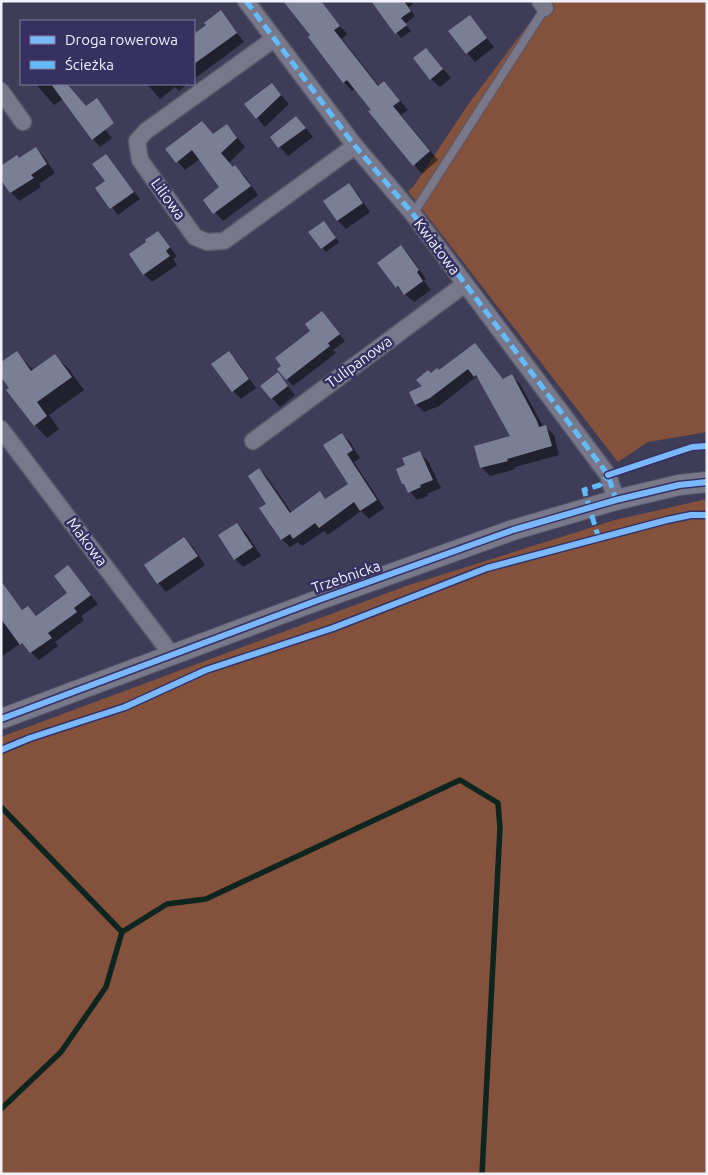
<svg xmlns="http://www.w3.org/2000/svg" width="708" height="1175" viewBox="0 0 708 1175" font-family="Ubuntu,sans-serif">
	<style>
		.forest { fill: #84523c }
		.shadow { fill: #0007 }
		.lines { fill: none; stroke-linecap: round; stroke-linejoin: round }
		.stream { stroke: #0e241e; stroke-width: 5.5 }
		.building { fill: #7b7f95 }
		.service-casing { stroke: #585769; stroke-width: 10 }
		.minor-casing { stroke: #585769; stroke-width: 19 }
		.tertiary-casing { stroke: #585769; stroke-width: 22 }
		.service { stroke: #79788b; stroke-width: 8 }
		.minor { stroke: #79788b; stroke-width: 16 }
		.tertiary { stroke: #79788b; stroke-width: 20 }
		.quiet { stroke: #63bbfa; stroke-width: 5; stroke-dasharray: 10 5; stroke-linecap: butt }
		.cycleway-casing { stroke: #363160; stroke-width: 9 }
		.cycleway { stroke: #7ab7fb; stroke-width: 6 }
		.labels { text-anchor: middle; stroke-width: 5; stroke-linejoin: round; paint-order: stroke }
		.street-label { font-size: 15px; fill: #f2f2fe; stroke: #363160 }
	</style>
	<rect width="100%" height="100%" fill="#3e3c56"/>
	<path class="forest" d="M546,1H707V432L648,442L618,462L408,191L413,187L470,102Z
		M707,499V1174H1V737L406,586L615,520Z"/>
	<path class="shadow" d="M373,1H412L413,4L409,7L415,16L405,24L411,31L401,38Z
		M324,7L347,34L342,39L379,86L384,82L408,110L401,115L438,160L422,174L370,111L372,110L356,88L352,91L344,82L309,37Z
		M220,12L244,42L194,79V48L203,41L207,25Z
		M469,17L494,47L475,62L467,53Z
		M426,50L451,78L440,87L431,79Z
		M36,84H66L112,138L100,147L93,139L63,99L54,105Z
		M147,84H187L179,91L175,87L160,99Z
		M272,85L289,104L265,127L246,105Z
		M296,117L313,137L288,156L271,137Z
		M227,125L245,147L229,163L244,175L258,195L223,221L204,200L221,187L200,159L185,170L167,149L214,135Z
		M36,149L44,157L55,173L39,184L41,187L19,201L11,192L1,178L20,160Z
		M106,156L140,199L118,215L97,188L106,181Z
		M348,184L357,193L370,212L346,229L338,221L324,201Z
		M327,227L339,242L326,252L310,232Z
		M158,233L177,256L173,259L177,265L152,282L144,274Z
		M401,247L409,255L426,279L424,281L431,290L414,302L397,287Z
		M322,313L345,341L333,350L336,353L293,386L279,369L312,331Z
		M475,344L504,380L511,376L520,384L544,428L546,427L554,435L559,455L515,467V469L490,476L482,468L475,447L512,437L482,383L476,377L439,406L424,412L416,404L431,374L439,372Z
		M16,352L34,371L55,356L68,368L84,390L49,415L59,429L47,438L35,425L11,388Z
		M229,353L237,361L256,388L241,399L233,391Z
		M278,374L295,395L280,407L272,398Z
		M342,434L350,442L360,458L354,462L384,508L369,519L361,511L328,535L324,531L302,546L298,542L290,547L282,539L261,509L267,504L259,469L267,477L292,513L319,493L326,499L350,484Z
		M420,453L428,461L441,488L427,494L428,496L417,500L403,483L407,466Z
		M237,524L246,533L261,556L243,567L235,559Z
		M184,538L193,547L205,565L166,592L158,583Z
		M68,567L98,604L81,616L84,620L55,642L58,646L39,660L21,643L1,657V592L5,589L23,611L28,607L37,617L68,593Z"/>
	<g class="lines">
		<path class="stream" d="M1,807L122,932
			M1,1109L61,1052L106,987L122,932L167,904L206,899L460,780L498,803L500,828L482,1174"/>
	</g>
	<path class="building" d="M283,1H321L340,26L334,30L378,86L384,81L400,101L393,106L430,151L413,166L368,111L371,110L347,80L343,83L308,37L310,35Z
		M371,1H404L411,11L401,18L407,25L395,34Z
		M221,10L237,33L194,64V34L206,25L204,23Z
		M470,15L487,38L466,54L448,31Z
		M426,48L443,69L430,80L413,58Z
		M272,83L281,95L256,119L244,104Z
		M51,84H67L86,106L97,98L114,123L92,140Z
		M296,116L306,128L278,148L270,137Z
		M202,121L213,134L227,124L237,138L221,153L233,167L235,165L251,186L213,214L203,200L219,187L192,150L176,163L165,149Z
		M36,147L47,164L31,175L34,178L10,193L1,180V166L17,155L19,158Z
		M106,154L134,192L110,209L95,188L105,181L92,164Z
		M349,183L363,203L337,221L323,201Z
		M324,221L336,238L321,249L308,232Z
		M158,231L170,247L166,251L170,256L143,275L129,254L146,242L145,240Z
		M401,245L419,270L417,272L423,281L404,295L398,286L396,288L377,263Z
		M322,311L340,334L328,343L330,346L286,380L277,369L281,366L275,358L310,331L305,324Z
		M475,343L503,379L512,374L537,421L539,427L546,425L552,446L507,459L508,461L480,468L474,446L510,436L476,375L474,377L468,369L430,398L415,405L409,392L422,386L416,380L428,370L431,373L437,368L439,370Z
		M17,351L31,371L55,354L72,377L37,402L47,416L34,426L6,390L9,388L1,377V362Z
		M229,351L249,379L232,392L211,364Z
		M278,372L288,386L271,399L260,386Z
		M342,433L353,450L347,454L377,500L360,511L354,502L319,528L315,523L293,539L290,534L281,540L259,508L266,504L248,476L259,468L290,513L320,491L325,499L348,484L323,445Z
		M420,451L433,480L420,485L421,487L408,493L404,484H402L396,469L405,465L402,458Z
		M237,523L253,547L234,560L218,535Z
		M184,537L198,556L157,584L144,565Z
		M68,565L91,595L74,608L77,612L48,633L52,638L30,653L22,643L20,645L1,619V581L22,610L28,606L36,616L67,593L54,576Z"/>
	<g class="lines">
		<defs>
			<path id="service" d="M413,214L545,8"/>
			<path id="minor" d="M246,1L355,146L413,214L608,475L616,500
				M540,1L545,8
				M274,39L146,131L137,141L140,160L195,237L207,242L224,241L355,146
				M1,91L23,122
				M1,429L172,655
				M253,441L465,284"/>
			<path id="tertiary" d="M1,719L313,602L513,530L616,500L679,485L707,482"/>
		</defs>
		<use href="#service" class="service-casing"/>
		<use href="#minor" class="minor-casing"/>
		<use href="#tertiary" class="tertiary-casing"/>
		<use href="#service" class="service"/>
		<use href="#minor" class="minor"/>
		<use href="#tertiary" class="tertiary"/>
		<path class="quiet" d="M246,1L355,146L413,214L608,475L616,500
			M599,539L584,490L600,485L608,475"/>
		<defs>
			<path id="cycleway" d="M608,475L692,447L707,446
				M1,719L313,602L513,530L616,500L679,485L707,482
				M1,750L30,738L125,707L206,670L333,628L487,568L667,520L691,515H707"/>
		</defs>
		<use href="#cycleway" class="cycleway-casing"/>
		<use href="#cycleway" class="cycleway"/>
	</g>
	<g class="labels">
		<g class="street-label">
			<text transform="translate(168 199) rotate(54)" y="5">Liliowa</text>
			<text transform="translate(437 247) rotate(53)" y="5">Kwiatowa</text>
			<text transform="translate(359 362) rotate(-36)" y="5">Tulipanowa</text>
			<text transform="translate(87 542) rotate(53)" y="5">Makowa</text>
			<text transform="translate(346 577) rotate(-19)" y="5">Trzebnicka</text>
		</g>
	</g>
	<rect width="708" height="1175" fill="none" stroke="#f2f2fe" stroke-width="5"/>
	<rect x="20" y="20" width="175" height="65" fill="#363160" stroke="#817e9f"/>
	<rect x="30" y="36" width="25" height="8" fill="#7ab7fb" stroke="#817e9f"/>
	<text x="65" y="45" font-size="15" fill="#f2f2fe">Droga rowerowa</text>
	<rect x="30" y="61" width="25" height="8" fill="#63bbfa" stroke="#817e9f"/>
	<text x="65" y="70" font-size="15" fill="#f2f2fe">Ścieżka</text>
</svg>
